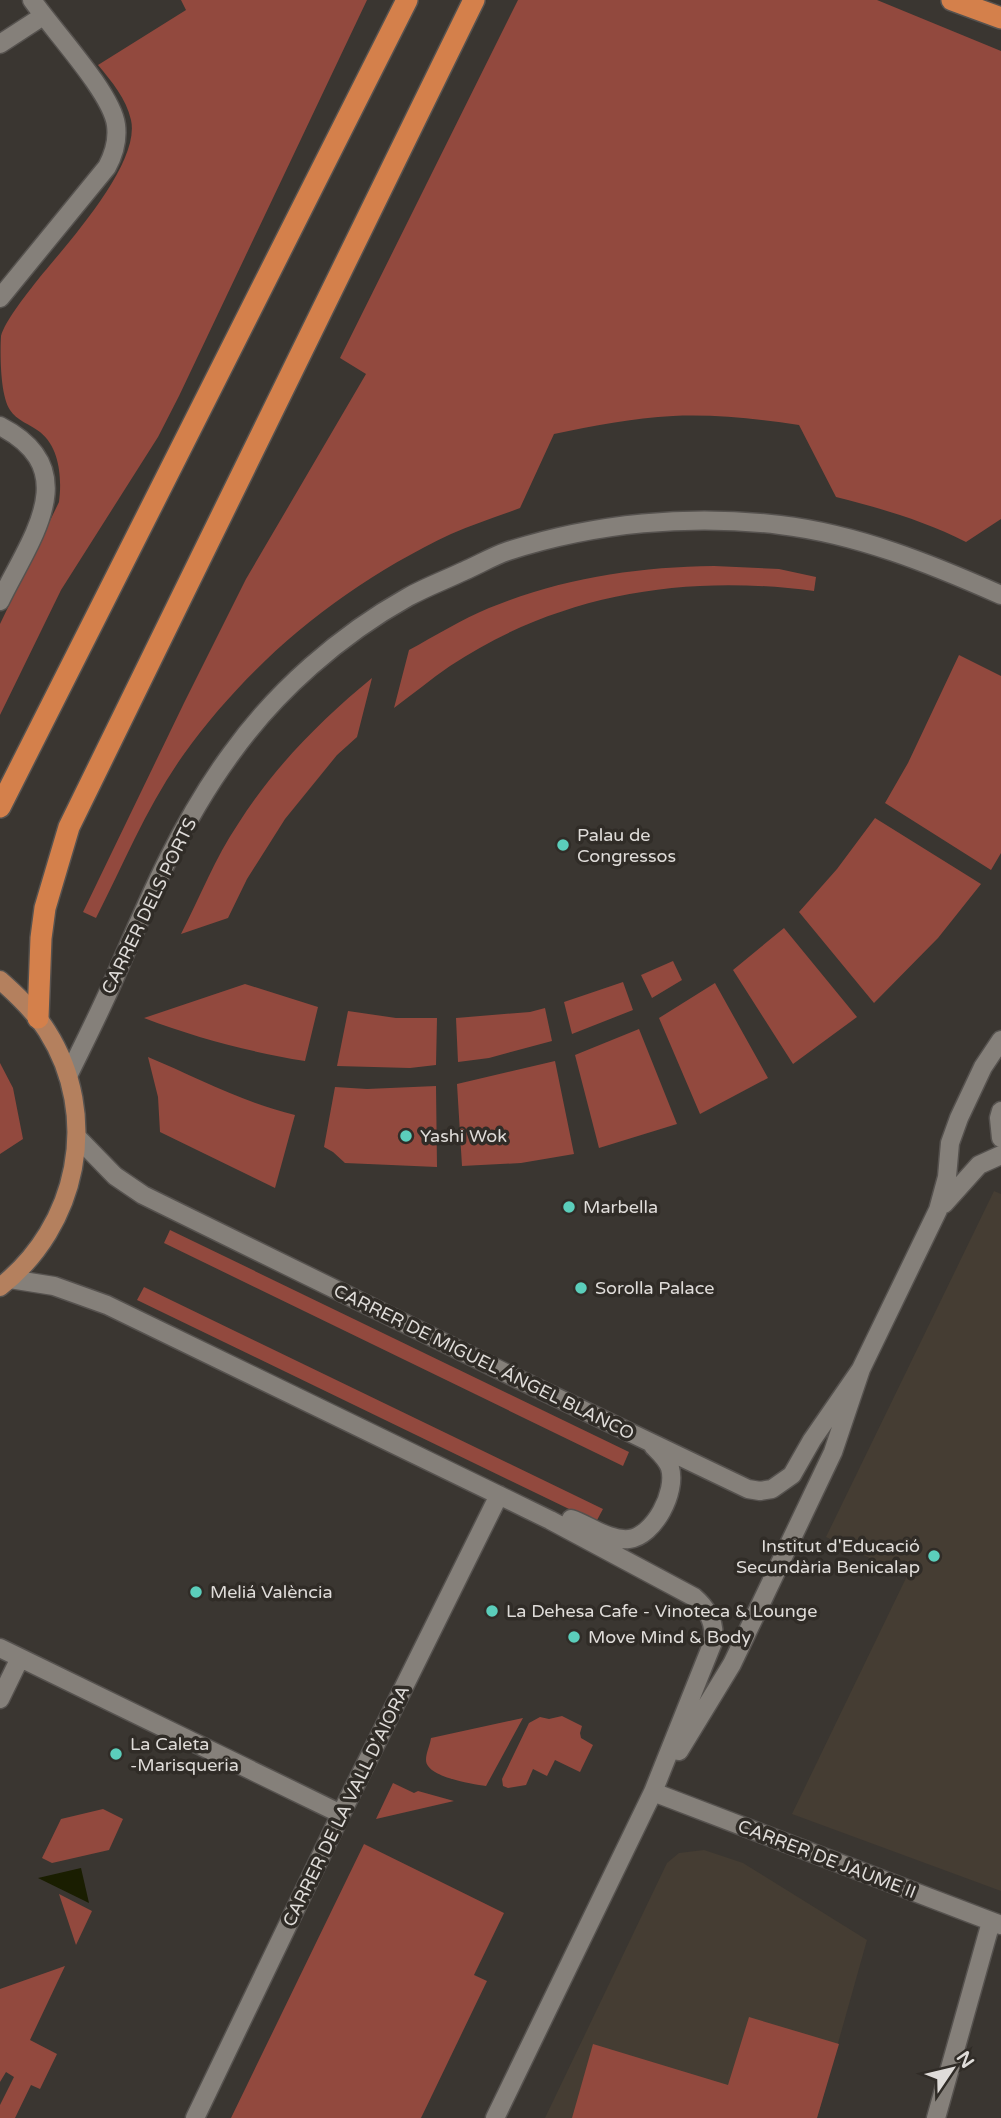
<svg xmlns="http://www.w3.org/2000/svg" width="1001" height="2118" viewBox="0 0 1001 2118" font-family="'Varela Round',sans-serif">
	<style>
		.built { fill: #453d33 }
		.green { fill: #92493e }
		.water { fill: #1a1e01 }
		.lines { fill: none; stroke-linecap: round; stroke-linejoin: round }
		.minor-casing { stroke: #56524f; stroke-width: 21 }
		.major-casing { stroke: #56524f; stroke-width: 21 }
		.highway-casing { stroke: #56524f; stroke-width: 24 }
		.minor { stroke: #85807a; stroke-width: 18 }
		.major { stroke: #b4805e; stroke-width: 18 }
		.highway { stroke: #d4804b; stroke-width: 21 }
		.poi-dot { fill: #5bcebb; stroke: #302c27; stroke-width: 2.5 }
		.labels { text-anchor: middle; stroke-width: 7; stroke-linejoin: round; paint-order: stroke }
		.poi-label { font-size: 18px; fill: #dfdcd9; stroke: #302c27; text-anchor: start }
		.street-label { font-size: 18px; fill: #dfdcd9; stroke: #302c27 }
	</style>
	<rect width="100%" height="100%" fill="#3a3631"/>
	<path class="built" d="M994,1191L1001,1194V1891L792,1814L907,1576L826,1537Z
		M704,1850L743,1863L867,1940L817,2118H545L667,1863L679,1853Z"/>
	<path class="green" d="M181,0H367L179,396L158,437L61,590L0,715V624L59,502C62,479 60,448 40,432C31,425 16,420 10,410C0,395 0,353 1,336C5,321 26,295 36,282C63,248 141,165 131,120C126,98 112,82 98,65L186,10Z
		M518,0H877L1001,51V519L966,542C925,521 880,508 836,497L799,425C757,419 715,414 673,416C633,418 593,426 554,434L520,508C497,517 473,524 451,534C345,584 252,659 184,754C148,804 124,863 96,918L83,912L184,703L246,579L366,374L340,358Z
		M714,566L779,569L816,577L814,591C686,574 560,593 450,666C431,679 413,694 394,708L409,650C435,636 462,619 489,608C562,578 637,567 714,566Z
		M959,655L1001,676V853L991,870L885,803L908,763Z
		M372,678L357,737L337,755L285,819L247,879L228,918L181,934C200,897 215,858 238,824C274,767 321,720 372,678Z
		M875,818L981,884L938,938L874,1003L799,912L837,869Z
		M784,928L857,1017L793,1064L733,970Z
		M673,961L682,980L652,998L641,975Z
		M623,982L633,1010L572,1034L564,1002Z
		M715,983L768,1078L700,1114L659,1018Z
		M245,984L318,1007L305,1061C249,1052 197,1038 144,1018Z
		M545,1008L552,1041L489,1058L458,1062L456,1018L530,1012Z
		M348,1011L396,1018H437L436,1065L410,1068L337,1066Z
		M639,1029L677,1124L599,1148L575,1055Z
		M148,1057C196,1077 244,1103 295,1115L275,1188L160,1132L158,1097Z
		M555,1061L574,1154L521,1163L462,1166L457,1084Z
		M0,1063L13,1088L23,1139L0,1154Z
		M436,1086L437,1167L345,1163L333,1152L324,1147L335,1087L367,1089Z
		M170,1230L629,1452L623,1466L164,1243Z
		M144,1287L603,1509L596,1522L137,1300Z
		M562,1716L582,1726L580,1733L581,1738L593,1745L580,1772L555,1760L547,1776L533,1769L526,1785L508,1788L503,1786L502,1779L529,1723L540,1717L549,1719Z
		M523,1718L486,1786C472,1784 426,1777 426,1760C426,1753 430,1745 431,1738Z
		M393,1783L414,1793L418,1791L454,1801L376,1819Z
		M103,1809L123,1819L109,1850L52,1863L42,1858L61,1819Z
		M364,1844L504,1913L474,1975L487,1981L421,2118H231Z
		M59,1894L92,1911L76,1945Z
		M65,1966L30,2040L57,2054L40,2089L31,2085L15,2118H0V2105L14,2077L6,2072L0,2082V1989Z
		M749,2017L839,2044L817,2118H572L593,2044L728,2085Z"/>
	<path class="water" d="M81,1868L89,1903L38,1878Z"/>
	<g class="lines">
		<defs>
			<path id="minor" d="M0,44L43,16
				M0,298L107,167C114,154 118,140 116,125C112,93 52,29 32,0
				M0,426C86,470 30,539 0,601
				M68,1076C84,1043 101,1010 115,977C148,900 181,822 231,754C276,691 340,635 408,597C426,587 445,580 464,571C478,565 493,556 508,551C595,523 690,514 780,525C857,534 931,564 1001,595
				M1001,1111L999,1118L1001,1138
				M77,1137L115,1176L143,1195L518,1379L748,1489L760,1491L772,1489L792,1475L812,1440L861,1369
				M944,1204L979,1165L1001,1155
				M10,1279L54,1286L107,1305L550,1520L694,1597C708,1609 716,1623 713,1642L653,1792L495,2118
				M571,1519C589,1525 609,1541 629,1539C654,1536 677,1492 670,1468C667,1459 660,1453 653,1446
				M0,1648L341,1814
				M0,1699L20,1658
				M679,1751L732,1664L833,1452L861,1369L938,1210L947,1177L950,1143L959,1118L983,1067L1001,1040
				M653,1792L1001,1925
				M195,2118L341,1814L499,1495
				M936,2118L991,1922"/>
			<path id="major" d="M0,980C17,995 35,1012 47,1031C101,1116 78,1226 0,1287"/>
			<path id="highway" d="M952,0L1001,18
				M0,807L407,0
				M38,1018L41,938L45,908L69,827L474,0"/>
		</defs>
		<use href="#minor" class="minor-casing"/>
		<use href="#major" class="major-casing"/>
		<use href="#highway" class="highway-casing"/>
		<use href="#minor" class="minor"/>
		<use href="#major" class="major"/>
		<use href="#highway" class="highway"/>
	</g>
	<g class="poi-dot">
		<circle cx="563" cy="845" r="7"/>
		<circle cx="406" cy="1136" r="7"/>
		<circle cx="569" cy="1207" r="7"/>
		<circle cx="581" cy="1288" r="7"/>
		<circle cx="934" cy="1556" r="7"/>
		<circle cx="196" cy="1592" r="7"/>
		<circle cx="492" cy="1611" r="7"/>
		<circle cx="574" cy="1637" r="7"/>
		<circle cx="116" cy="1754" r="7"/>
	</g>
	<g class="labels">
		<g class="poi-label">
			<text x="577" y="841">Palau de<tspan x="577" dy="21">Congressos</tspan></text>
			<text x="420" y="1142">Yashi Wok</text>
			<text x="583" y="1213">Marbella</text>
			<text x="595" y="1294">Sorolla Palace</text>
			<text x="920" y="1552" text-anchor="end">Institut d'Educació<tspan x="920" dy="21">Secundària Benicalap</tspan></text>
			<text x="210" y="1598">Meliá València</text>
			<text x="506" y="1617">La Dehesa Cafe - Vinoteca &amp; Lounge</text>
			<text x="588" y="1643">Move Mind &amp; Body</text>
			<text x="130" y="1750">La Caleta<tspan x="130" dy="21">-Marisqueria</tspan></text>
		</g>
		<g class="street-label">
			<text transform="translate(149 906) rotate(-64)" y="6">CARRER DELS PORTS</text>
			<text transform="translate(484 1362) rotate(26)" y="6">CARRER DE MIGUEL ÁNGEL BLANCO</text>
			<text transform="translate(346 1806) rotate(-64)" y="6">CARRER DE LA VALL D'AIORA</text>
			<text transform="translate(827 1859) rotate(21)" y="6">CARRER DE JAUME II</text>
		</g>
	</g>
	<g transform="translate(952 2069) rotate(55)" stroke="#302c27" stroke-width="5" paint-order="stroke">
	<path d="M0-5L12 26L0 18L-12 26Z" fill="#dfdcd9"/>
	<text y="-10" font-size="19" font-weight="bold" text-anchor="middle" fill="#dfdcd9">N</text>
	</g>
</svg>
